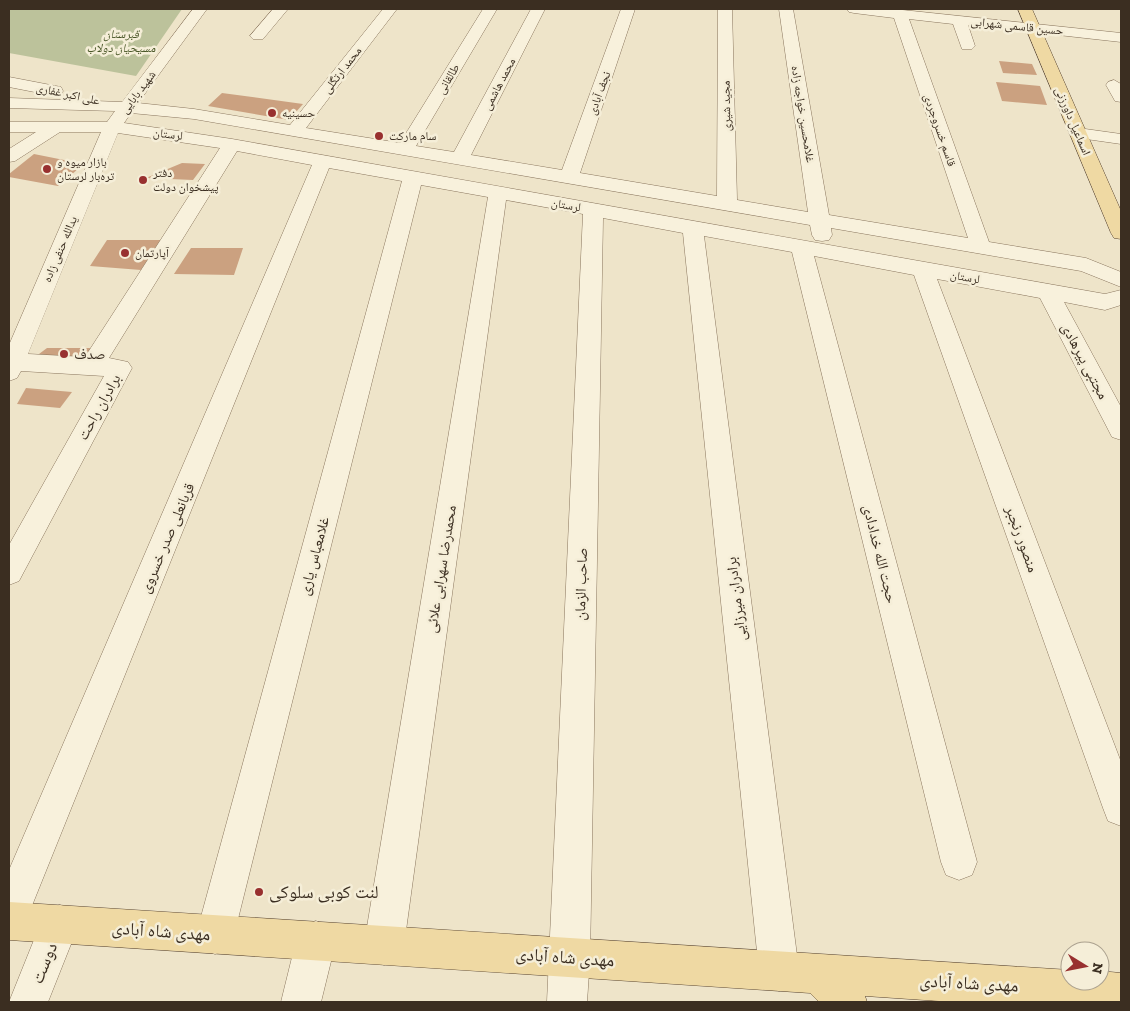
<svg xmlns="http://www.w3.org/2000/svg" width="1130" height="1011" viewBox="0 0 1130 1011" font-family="'Zilla Slab','Noto Naskh Arabic',serif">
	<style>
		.cemetery { fill: #bcc29b }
		.building { fill: #cba180 }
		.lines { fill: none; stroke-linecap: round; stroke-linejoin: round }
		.minor-casing { stroke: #8a765e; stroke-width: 1 }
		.major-casing { stroke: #584431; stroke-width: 1 }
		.minor { fill: #f8f1dc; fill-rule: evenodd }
		.major { fill: #efd9a3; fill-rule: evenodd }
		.poi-dot { fill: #98302f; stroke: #f5eed8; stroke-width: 2 }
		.labels { text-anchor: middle; stroke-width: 5; stroke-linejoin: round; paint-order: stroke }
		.far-street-label { font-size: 12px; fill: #3b2e21; stroke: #f5eed8 }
		.far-park-label { font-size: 12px; font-style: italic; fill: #4a5728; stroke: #f5eed8 }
		.far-poi-label { font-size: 12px; fill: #3b2e21; stroke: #f5eed8; text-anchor: start }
		.poi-label { font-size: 15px; fill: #3b2e21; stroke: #f5eed8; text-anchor: start }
		.street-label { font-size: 15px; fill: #3b2e21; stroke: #f5eed8 }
		.near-poi-label { font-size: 18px; fill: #3b2e21; stroke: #f5eed8; text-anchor: start }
		.near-street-label { font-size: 18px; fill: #3b2e21; stroke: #f5eed8 }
	</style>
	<rect width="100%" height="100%" fill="#eee4c9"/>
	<path class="cemetery" d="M9,9H182L136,76L9,53Z"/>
	<path class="building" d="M999,61L1032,64L1037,75L1003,73Z
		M996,82L1040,86L1047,105L1002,101Z
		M222,93L303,104L289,120L208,106Z
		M34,154L84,164L58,186L9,177V174Z
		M182,163L205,164L193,180L146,178Z
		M107,240H161L141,270L90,266Z
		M191,248H243L234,275L174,274Z
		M47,348H93L86,360H31Z
		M26,388L72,392L60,408L17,404Z"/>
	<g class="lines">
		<defs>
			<path id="minor" d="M193,9H207L138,103L194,109L290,125L383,9H397L306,128L400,143L483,9H497L416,146L454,152L531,9H545L471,155L562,170L621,9H635L580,173L717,196L718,9H732L737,200L808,212L779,9H793L829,215L968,238L894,18L854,13L849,12L847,9H893L1121,33V42L968,25L975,46L972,49H962L953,24L909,19L989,242L1086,258L1121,272V287L1081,271L831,228L832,235L829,240L822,241L815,240L812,235L810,225L194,119L131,113L124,123L232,139L1105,294L1121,290V305L1105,310L1064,302L1121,407V440L1112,437L1040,298L937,279L1121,762V826L1108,821L1103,808L914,275L814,256L977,862L972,875L959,880L946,875L941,862L792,252L704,236L799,971L793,985L779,991L765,985L759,971L683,233L603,218L590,958L587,1002H547L583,214L506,200L404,945L398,959L384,965L370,959L364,945L488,197L421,185L234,935L229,949L215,954L201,949L196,935L402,181L329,168L23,928L9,933V870L312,165L237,151L109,358L128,362L132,368L19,581L9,585V545L104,376L21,371L17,378L9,381V345L101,132H60L15,161L9,162V149L36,132H9V122H107L115,111L9,108V98L122,102ZM118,133L220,148L85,357L28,354Z
				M273,9H288L263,39H253L250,36Z
				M9,77L61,87L63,91L61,95L55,96L9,87Z
				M1114,80L1121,84V102L1115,101L1106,85L1108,82Z
				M1078,128L1121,134V144L1072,137L1069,133L1072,129Z
				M60,905L74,910L79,924L48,1002H9L46,910Z
				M316,921L330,927L336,941L321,1002H281L296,941L302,927Z"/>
			<path id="major" d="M1018,9H1032L1121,211V239L1114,238L1111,233Z
				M9,902L1070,970V981H1100V971L1121,973V1002H954L865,996L867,1002H819L810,993L9,940Z"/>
		</defs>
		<use href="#minor" class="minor-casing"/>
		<use href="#major" class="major-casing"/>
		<use href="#minor" class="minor"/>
		<use href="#major" class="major"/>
	</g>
	<g class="poi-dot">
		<circle cx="272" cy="113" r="5"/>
		<circle cx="379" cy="136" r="5"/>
		<circle cx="47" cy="169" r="5"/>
		<circle cx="143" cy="180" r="5"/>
		<circle cx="125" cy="253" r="5"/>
		<circle cx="64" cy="354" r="5"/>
		<circle cx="259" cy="892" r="5"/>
	</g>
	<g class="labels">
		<g class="far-street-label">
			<text transform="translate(1017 26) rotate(6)" y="4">حسین قاسمی شهرابی</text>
			<text transform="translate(342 70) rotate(-52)" y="4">محمد ارتگلی</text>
			<text transform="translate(448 79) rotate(-59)" y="4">طالقانی</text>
			<text transform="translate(499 84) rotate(-62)" y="4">محمد هاشمی</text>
			<text transform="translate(138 92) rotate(-53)" y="4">شهید بابایی</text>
			<text transform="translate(599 93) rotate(-70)" y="4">نجف آبادی</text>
			<text transform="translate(68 94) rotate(12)" y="4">علی اکبر غفاری</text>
			<text transform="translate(726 106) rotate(-91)" y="4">مجید شیری</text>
			<text transform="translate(803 114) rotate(81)" y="4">غلامحسین خواجه زاده</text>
			<text transform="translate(1073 121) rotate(67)" y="4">اسماعیل داورزنی</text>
			<text transform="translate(940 130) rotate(71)" y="4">قاسم خسروجردی</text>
			<text transform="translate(168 134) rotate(7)" y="4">لرستان</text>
			<text transform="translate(566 205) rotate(10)" y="4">لرستان</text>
			<text transform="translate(60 249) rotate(-67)" y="4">یدالله حنفی زاده</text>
			<text transform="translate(965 277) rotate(10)" y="4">لرستان</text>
		</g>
		<g class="far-park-label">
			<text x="121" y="38">قبرستان<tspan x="121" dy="14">مسیحیان دولاب</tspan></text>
		</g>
		<g class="far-poi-label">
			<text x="282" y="117">حسینیه</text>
			<text x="389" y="140">سام مارکت</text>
			<text x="57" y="166">بازار میوه و<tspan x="57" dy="14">تره‌بار لرستان</tspan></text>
			<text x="153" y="177">دفتر<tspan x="153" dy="14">پیشخوان دولت</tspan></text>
			<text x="135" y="257">آپارتمان</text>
		</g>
		<g class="poi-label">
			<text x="74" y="359">صدف</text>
		</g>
		<g class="street-label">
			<text transform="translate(1085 361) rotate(62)" y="5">مجتبی پیرهادی</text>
			<text transform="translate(99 407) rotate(-61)" y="5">برادران راحت</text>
			<text transform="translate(167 538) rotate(-67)" y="5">قربانعلی صدر خسروی</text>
			<text transform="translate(1022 539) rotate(70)" y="5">منصور رنجبر</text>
			<text transform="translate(880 554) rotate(76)" y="5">حجت الله خدادادی</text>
			<text transform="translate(314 556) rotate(-75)" y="5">غلامعباس یاری</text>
			<text transform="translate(441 569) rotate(-81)" y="5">محمدرضا سهرابی علائی</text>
			<text transform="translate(581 584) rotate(-88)" y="5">صاحب الزمان</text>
			<text transform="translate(736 599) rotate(-97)" y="5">برادران میرزایی</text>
		</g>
		<g class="near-poi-label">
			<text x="269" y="898">لنت کوبی سلوکی</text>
		</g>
		<g class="near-street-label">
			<text transform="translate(161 931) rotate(4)" y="6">مهدی شاه آبادی</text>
			<text transform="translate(565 957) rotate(4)" y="6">مهدی شاه آبادی</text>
			<text transform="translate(44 963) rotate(-68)" y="6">دوست</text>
			<text transform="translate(969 983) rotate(3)" y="6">مهدی شاه آبادی</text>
		</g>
	</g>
	<rect width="1130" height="1011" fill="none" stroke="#3b2e21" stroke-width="20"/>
	<g transform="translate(1085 966) rotate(100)"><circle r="24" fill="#f5eed8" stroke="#aba18f"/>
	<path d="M0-4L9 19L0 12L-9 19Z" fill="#98302f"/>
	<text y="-8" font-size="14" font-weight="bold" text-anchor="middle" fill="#3b2e21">N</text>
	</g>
</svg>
